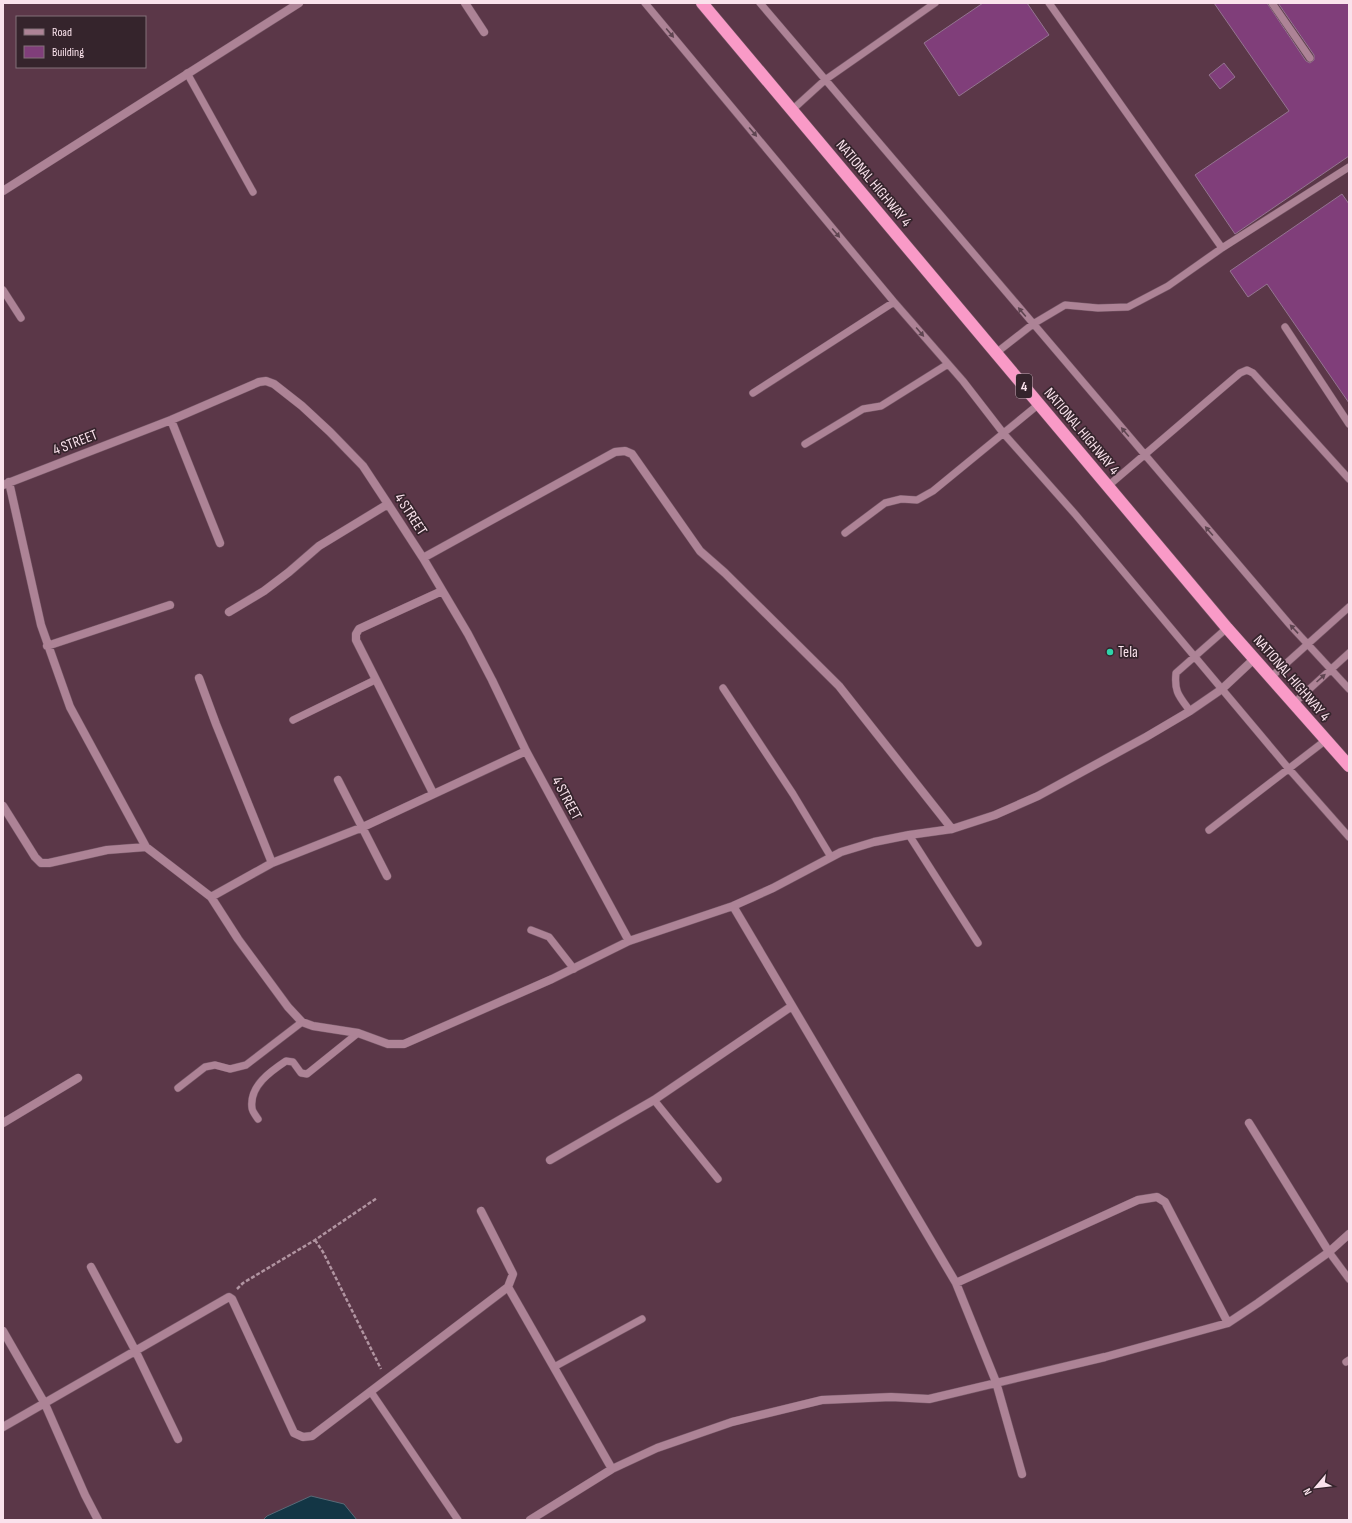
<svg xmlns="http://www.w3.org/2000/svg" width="1352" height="1523" viewBox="0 0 1352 1523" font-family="'Sofia Sans Condensed',sans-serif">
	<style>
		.water { fill: #133645; stroke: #586a77 }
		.building { fill: #803e7a; stroke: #947490 }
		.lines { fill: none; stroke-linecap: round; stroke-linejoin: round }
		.lane-casing { stroke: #775867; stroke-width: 8 }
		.street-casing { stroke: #775867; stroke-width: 9 }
		.highway-casing { stroke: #775867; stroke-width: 13 }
		.path { stroke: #b194a1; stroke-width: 2.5; stroke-dasharray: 4 2; stroke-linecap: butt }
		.lane { stroke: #ad8396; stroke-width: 7 }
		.street { stroke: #ad8396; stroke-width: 8 }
		.highway { stroke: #f99ac7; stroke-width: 12 }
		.oneway { fill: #5f4551 }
		.poi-dot { fill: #2ed4aa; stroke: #35242c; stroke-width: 1.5 }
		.labels { text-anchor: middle; stroke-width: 3.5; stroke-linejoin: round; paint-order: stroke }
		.shield { fill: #35242c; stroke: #bfa9b2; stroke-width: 1 }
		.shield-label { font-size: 14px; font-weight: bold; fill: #fae2ec }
		.street-label { font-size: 15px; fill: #fae2ec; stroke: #35242c }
		.poi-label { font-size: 15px; fill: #fae2ec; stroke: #35242c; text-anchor: start }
	</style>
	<rect width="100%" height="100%" fill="#5b3748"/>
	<path class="water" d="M311,1496L344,1504L357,1520H263L267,1516Z"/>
	<path class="building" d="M983,3H1027L1049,35L959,96L924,43Z
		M1214,3H1267L1306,61L1310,63L1314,60V55L1278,3H1349V156L1235,234L1195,175L1289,111Z
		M1224,63L1235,77L1220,89L1209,75Z
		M1342,194L1349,204V403L1267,284L1248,297L1230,271Z"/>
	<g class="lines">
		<defs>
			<path id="lane" d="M645,3L894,302L963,381L1004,434L1075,514L1289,769L1349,837
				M760,3L1290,625L1349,689
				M1049,3L1222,248
				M1272,3L1310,58
				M187,73L253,192
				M792,110L825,80L935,3
				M3,290L21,318
				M1285,327L1349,424
				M996,353L1033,324L1065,305L1098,308L1128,307L1168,286L1222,248L1349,167
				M753,393L894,302
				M805,444L863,409L881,406L948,364
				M1108,486L1240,373L1247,370L1253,373L1349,479
				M845,533L885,503L901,499L917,500L933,491L1039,404
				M1270,678L1349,607
				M723,688L793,794L831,857
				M1293,704L1349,653
				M1190,711C1179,696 1174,692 1176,673L1227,628
				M293,720L375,680
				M1209,830L1326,740
				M909,835L978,943
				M531,930L549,937L574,969
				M178,1088L205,1067L215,1065L230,1069L246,1065L302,1022
				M654,1100L718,1179
				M258,1119C256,1116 252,1111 252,1108C249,1086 271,1071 286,1061L293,1062L301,1073L307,1074L358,1033
				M1329,1252L1349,1279
				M1346,1362L1349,1360
				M554,1367L642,1319
				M371,1392L458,1520"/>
			<path id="street" d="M465,3L484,32
				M3,191C102,129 200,65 299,3
				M171,420L220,543
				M9,482L41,625L70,707L146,847
				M3,485L171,420L259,382L266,381L274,384L302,406L330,432L363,466L388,504L423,558L468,634L492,680L526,751L629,941
				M423,558L615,452L625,451L632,454L700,551L725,573L839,686L952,829
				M229,612L264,591L289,572L319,546L388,504
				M47,646L170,605
				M199,678L216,724L272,863
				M338,780L387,876
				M433,793L356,640V634L359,629L442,591
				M3,806L35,857L41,863H49L107,850L146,847L211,897L238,939L288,1007L302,1022L313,1026L358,1033L388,1044H404L552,979L629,941L733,906L773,888L841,852L874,842L909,835L952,829L995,815L1038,796L1146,737L1190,711L1222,689L1254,659
				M211,897L272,863L363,827L526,751
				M733,906L956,1283L996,1382L1022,1474
				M3,1123L78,1078
				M1249,1123L1329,1252
				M550,1160L654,1100L792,1006
				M481,1211L513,1274L508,1287L612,1469
				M91,1267L135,1350L178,1439
				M956,1283L1138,1200L1157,1197L1165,1202L1228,1323
				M3,1331L45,1404L85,1495L98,1520
				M3,1427L229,1297L232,1299L294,1433L303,1437L312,1436L508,1287
				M530,1520L612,1469L657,1448L732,1422L822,1400L891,1397L929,1399L1105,1357L1228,1323L1258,1303L1329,1252L1349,1234"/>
			<path id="highway" d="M702,3L1227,628L1349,766"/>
		</defs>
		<use href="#lane" class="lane-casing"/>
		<use href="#street" class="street-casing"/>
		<use href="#highway" class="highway-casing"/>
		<path class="path" d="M315,1240L323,1252L381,1369
			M237,1289L243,1283L315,1240L377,1198"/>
		<use href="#lane" class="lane"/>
		<use href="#street" class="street"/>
		<use href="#highway" class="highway"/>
	</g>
	<defs><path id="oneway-solid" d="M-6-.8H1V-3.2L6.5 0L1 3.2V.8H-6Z"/></defs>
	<g class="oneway">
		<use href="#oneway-solid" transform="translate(670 33) rotate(50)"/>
		<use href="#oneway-solid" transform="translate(753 132) rotate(50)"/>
		<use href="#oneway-solid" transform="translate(836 233) rotate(50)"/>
		<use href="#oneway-solid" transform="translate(1022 312) rotate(-130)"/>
		<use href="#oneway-solid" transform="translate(920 332) rotate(49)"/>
		<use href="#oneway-solid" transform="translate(1125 432) rotate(-130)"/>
		<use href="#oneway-solid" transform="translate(1209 531) rotate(-131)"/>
		<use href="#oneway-solid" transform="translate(1294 629) rotate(-133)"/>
		<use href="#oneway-solid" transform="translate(1321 678) rotate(-42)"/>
	</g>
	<circle class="poi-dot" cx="1110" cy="652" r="4"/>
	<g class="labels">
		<rect class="shield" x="1016" y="374" width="16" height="24" rx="3"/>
		<g class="shield-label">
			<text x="1024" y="391">4</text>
		</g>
		<g class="street-label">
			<text transform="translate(874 183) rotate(50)" y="5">NATIONAL HIGHWAY 4</text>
			<text transform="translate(1082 431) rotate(50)" y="5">NATIONAL HIGHWAY 4</text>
			<text transform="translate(75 442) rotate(-21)" y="5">4 STREET</text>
			<text transform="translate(411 514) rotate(57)" y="5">4 STREET</text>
			<text transform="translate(1292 678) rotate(49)" y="5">NATIONAL HIGHWAY 4</text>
			<text transform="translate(567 798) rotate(62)" y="5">4 STREET</text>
		</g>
		<g class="poi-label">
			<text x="1118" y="657">Tela</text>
		</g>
	</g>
	<rect width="1352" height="1523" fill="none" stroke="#fae2ec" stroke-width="8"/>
	<rect x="16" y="16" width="130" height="52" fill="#35242c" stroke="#847079"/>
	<rect x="24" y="29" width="20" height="6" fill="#ad8396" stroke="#847079"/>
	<text x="52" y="36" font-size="12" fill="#fae2ec">Road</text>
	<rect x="24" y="46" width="20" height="12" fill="#803e7a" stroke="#847079"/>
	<text x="52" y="56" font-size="12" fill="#fae2ec">Building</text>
	<g transform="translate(1316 1487) rotate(242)" stroke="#35242c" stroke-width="3" paint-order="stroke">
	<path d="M0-3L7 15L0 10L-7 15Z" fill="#fae2ec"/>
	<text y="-6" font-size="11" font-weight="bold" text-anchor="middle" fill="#fae2ec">N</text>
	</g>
</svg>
